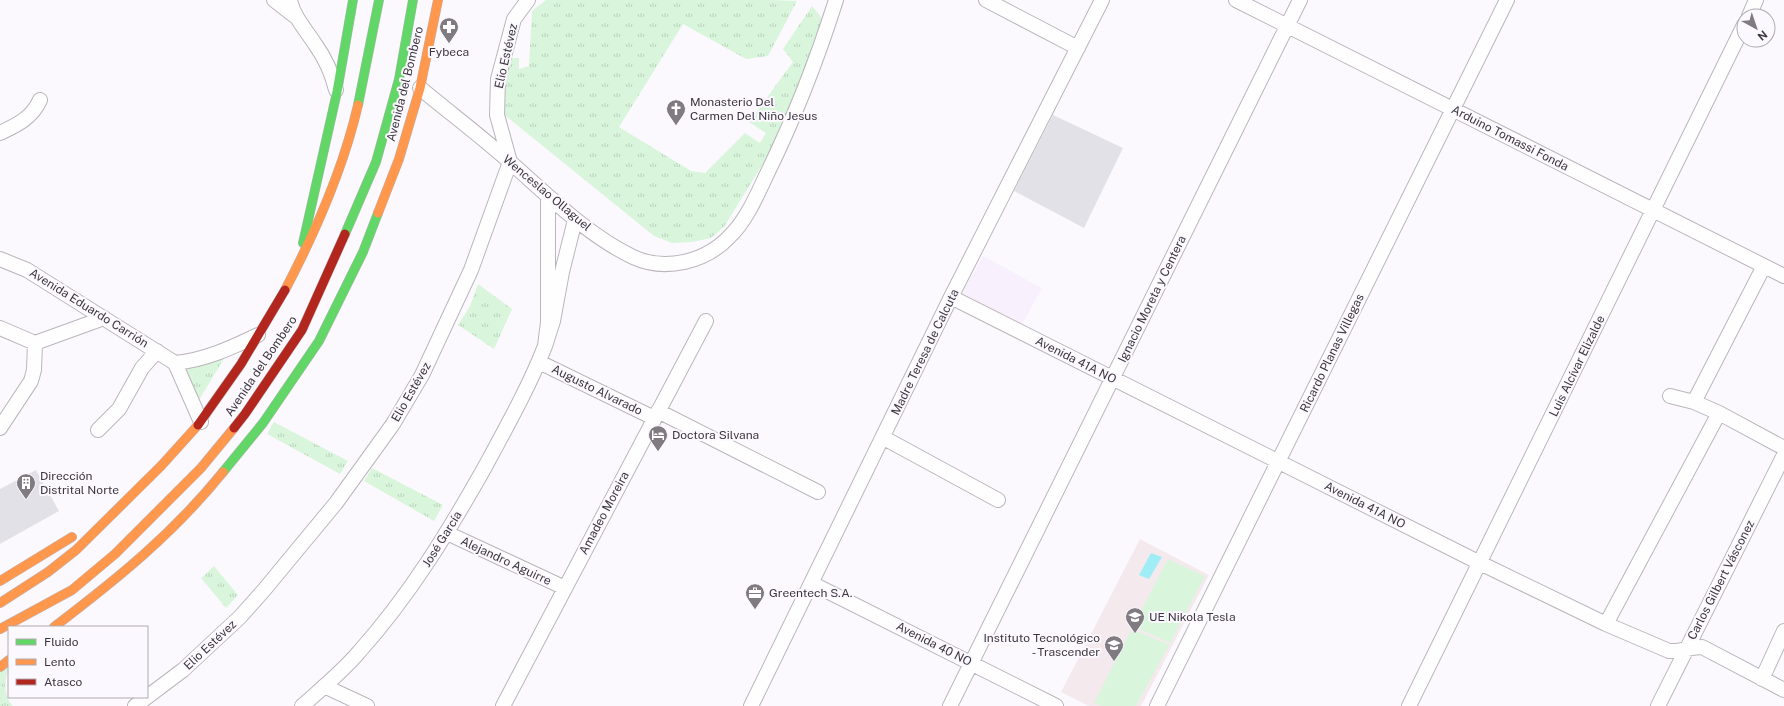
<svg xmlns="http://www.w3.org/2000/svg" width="1784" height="706" viewBox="0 0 1784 706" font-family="'Public Sans',sans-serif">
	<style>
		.built { fill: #f8f0fd }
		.education { fill: #f4eaed }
		.grass { fill: url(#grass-tufts) }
		.garden { fill: #d9f5db }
		.water { fill: #a1edf6 }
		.building { fill: #e3e1e8 }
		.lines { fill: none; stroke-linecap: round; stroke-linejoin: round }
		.street-casing { stroke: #bab6bc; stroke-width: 16 }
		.fast-casing { stroke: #bab6bc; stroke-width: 10 }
		.slow-casing { stroke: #bab6bc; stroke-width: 10 }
		.jam-casing { stroke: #bab6bc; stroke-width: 10 }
		.street { stroke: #fffeff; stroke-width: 14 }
		.fast { stroke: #63d668; stroke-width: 9 }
		.slow { stroke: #ff974d; stroke-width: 9 }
		.jam { stroke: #b3261e; stroke-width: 9 }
		.labels { text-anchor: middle; stroke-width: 4; stroke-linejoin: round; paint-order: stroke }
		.poi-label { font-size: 12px; fill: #3c373e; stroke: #fcf8ff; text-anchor: start }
		.street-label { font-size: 12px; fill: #3c373e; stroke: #fcf8ff }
	</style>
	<defs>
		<pattern id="grass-tufts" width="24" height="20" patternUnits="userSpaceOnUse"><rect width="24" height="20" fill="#d9f5db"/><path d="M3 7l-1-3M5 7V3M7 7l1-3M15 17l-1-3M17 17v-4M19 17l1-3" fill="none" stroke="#bbd3bd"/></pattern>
	</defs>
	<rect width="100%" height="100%" fill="#fcf9fe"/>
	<path class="built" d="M983,256L1042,288L1022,324L962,293Z"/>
	<path class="education" d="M1140,539L1209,575L1141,706H1089L1061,692Z"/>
	<path class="grass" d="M546,0H772L797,1L768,56L746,59L683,24L619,127L691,171L705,173L745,133L760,143L766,133L749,122L793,62L783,49L812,6L821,17L819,37L783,131L724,227L711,238L692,242L672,243L654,236L502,113L503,78L509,58H519V69L529,66L532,11Z
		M478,284L512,309L494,349L458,325L470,306Z
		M233,344L191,413L177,359Z
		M274,422L348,461L340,474L267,434Z
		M372,468L443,505L434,521L364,481Z
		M214,566L238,595L226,608L201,578Z
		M9,666C5,679 2,695 13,706H0V672Z"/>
	<path class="garden" d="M1168,559L1205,576L1170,643L1133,626Z
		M1132,629L1169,645L1136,706H1101L1094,703Z"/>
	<path class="water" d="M1151,553L1162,557L1149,579L1139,575Z"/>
	<path class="building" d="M1053,115L1123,148L1084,228L1014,191Z
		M36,470L59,511L0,544V489Z"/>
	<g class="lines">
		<defs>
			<path id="street" d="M274,0L296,17
				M290,0C293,16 306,30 315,44C325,58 332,73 336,90
				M986,0L1078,48
				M1236,0L1784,276
				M1749,16L1756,0
				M420,88C450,113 482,137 511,163C549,196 587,235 633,257C665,272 706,262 730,236C746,221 757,195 766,176C794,119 817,60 836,0
				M0,133C17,125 32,118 40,100
				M548,196V322L545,346L553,321L562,272L575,220
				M0,259L27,270L175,363L201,422
				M951,297L1480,563L1606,624L1669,651C1680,652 1691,647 1702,647L1784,690
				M0,328L35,343
				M35,343L104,318
				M539,362L654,418
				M175,363C205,360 231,348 258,335
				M1670,396L1694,402L1719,413
				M1694,402L1764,266
				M658,411L818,492
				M0,428L31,381L34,370L35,343
				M98,430L119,409L142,368L157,351
				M884,438L998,500
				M447,533L565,588
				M811,583L1056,706
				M1606,624L1719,413L1784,448
				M1762,679L1784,631
				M324,686L367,706
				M135,706L183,670L240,617L264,590L336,503L393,424L422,375L471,270L510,162L497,115L498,79L514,19L528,0
				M302,706C321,689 342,672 359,652C410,595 449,531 486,465C507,426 529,387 545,346
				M503,706L706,321
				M751,706L951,297L1102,0
				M950,706L1300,0
				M1157,706L1507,0
				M1409,706L1744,25
				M1658,706L1784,455"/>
			<path id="fast" d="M358,105L379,0
				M345,234L376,162L399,79L413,0
				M303,243L337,92L353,0
				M223,472L263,423L319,341L363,252L378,213"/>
			<path id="slow" d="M378,213L399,159L420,88L438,0
				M285,290C316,231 343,170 358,105
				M0,581L72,537
				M0,603L48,572L76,550L161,466L198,425
				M54,627C117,579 173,534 223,472
				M0,629L72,590L115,554L201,468L234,428
				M0,667L9,660"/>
			<path id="jam" d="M198,425L241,364L285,290
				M234,428L245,414L302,330L345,234"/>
		</defs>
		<use href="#street" class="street-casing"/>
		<use href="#fast" class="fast-casing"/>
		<use href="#slow" class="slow-casing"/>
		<use href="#jam" class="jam-casing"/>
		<use href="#street" class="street"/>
		<use href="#fast" class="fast"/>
		<use href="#slow" class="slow"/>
		<use href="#jam" class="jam"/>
	</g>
	<defs>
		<symbol id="pharmacy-pin" viewBox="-11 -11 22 30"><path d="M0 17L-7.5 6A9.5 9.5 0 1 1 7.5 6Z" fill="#7f7b81" stroke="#fcf8ff"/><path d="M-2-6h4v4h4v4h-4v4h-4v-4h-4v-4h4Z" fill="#fff"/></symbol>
		<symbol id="church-pin" viewBox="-11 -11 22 30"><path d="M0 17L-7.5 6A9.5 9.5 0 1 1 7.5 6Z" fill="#7f7b81" stroke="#fcf8ff"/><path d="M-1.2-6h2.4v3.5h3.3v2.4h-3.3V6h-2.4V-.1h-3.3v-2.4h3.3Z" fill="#fff"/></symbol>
		<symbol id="hotel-pin" viewBox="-11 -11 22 30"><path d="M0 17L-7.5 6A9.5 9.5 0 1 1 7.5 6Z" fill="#7f7b81" stroke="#fcf8ff"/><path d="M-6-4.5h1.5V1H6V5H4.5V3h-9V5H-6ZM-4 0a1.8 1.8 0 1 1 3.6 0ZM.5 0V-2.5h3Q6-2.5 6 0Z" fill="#fff"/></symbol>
		<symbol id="building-pin" viewBox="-11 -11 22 30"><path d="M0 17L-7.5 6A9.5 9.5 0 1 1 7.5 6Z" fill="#7f7b81" stroke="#fcf8ff"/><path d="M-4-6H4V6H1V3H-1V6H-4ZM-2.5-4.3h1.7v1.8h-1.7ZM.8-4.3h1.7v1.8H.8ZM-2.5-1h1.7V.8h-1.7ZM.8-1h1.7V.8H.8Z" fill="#fff"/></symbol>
		<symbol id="office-pin" viewBox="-11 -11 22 30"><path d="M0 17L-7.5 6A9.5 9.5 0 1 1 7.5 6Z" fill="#7f7b81" stroke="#fcf8ff"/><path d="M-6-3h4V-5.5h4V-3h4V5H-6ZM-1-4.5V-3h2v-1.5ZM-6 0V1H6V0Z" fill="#fff"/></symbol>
		<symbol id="school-pin" viewBox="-11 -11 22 30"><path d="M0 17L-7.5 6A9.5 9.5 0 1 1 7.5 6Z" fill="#7f7b81" stroke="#fcf8ff"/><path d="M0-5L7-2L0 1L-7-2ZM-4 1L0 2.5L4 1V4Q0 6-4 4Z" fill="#fff"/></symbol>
	</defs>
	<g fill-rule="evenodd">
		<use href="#pharmacy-pin" x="438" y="16" width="22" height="30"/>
		<use href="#church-pin" x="665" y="98" width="22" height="30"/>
		<use href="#hotel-pin" x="647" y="424" width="22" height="30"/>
		<use href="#building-pin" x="15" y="472" width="22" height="30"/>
		<use href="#office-pin" x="744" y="582" width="22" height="30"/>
		<use href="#school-pin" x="1124" y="606" width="22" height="30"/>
		<use href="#school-pin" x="1103" y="634" width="22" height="30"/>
	</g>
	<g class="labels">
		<g class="poi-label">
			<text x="449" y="56" text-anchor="middle">Fybeca</text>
			<text x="690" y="106">Monasterio Del<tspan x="690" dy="14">Carmen Del Niño Jesus</tspan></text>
			<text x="672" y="439">Doctora Silvana</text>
			<text x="40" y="480">Dirección<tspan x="40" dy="14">Distrital Norte</tspan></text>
			<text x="769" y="597">Greentech S.A.</text>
			<text x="1149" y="621">UE Nikola Tesla</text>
			<text x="1100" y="642" text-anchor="end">Instituto Tecnológico<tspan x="1100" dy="14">- Trascender</tspan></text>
		</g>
		<g class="street-label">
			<text transform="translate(506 56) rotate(-77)" y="4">Elio Estévez</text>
			<text transform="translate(405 84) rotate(-76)" y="4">Avenida del Bombero</text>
			<text transform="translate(1510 138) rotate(27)" y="4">Arduino Tomassi Fonda</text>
			<text transform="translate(547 193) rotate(40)" y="4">Wenceslao Ollaguel</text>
			<text transform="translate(1152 299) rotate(-64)" y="4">Ignacio Moreta y Centera</text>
			<text transform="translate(89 308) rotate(32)" y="4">Avenida Eduardo Carrión</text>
			<text transform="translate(925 352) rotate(-64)" y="4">Madre Teresa de Calcuta</text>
			<text transform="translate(1332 353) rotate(-64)" y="4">Ricardo Planas Villegas</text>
			<text transform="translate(1076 360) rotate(27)" y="4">Avenida 41A NO</text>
			<text transform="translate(261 366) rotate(-56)" y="4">Avenida del Bombero</text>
			<text transform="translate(1577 366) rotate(-64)" y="4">Luis Alcívar Elizalde</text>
			<text transform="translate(597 390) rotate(26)" y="4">Augusto Alvarado</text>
			<text transform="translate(411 392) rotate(-60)" y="4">Elio Estévez</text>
			<text transform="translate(1365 505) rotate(27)" y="4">Avenida 41A NO</text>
			<text transform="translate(604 513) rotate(-62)" y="4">Amadeo Moreira</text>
			<text transform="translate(442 539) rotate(-58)" y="4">José García</text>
			<text transform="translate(506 561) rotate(25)" y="4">Alejandro Aguirre</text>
			<text transform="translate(1721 580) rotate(-63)" y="4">Carlos Gilbert Vásconez</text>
			<text transform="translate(934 644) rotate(27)" y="4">Avenida 40 NO</text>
			<text transform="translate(210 645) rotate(-43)" y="4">Elio Estévez</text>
		</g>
	</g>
	<rect x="8" y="626" width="140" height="72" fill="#fcf8ff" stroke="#afabb2"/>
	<rect x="16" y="639" width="20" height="6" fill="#63d668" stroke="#afabb2"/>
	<text x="44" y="646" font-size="12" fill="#3c373e">Fluido</text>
	<rect x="16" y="659" width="20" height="6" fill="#ff974d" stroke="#afabb2"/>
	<text x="44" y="666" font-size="12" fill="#3c373e">Lento</text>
	<rect x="16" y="679" width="20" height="6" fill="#b3261e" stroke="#afabb2"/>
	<text x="44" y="686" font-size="12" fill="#3c373e">Atasco</text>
	<g transform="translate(1756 28) rotate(140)"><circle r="19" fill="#fcf8ff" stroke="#afabb2"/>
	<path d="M0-3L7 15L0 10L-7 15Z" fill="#7f7b81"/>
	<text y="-6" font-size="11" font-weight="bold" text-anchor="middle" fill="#3c373e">N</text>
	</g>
</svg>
